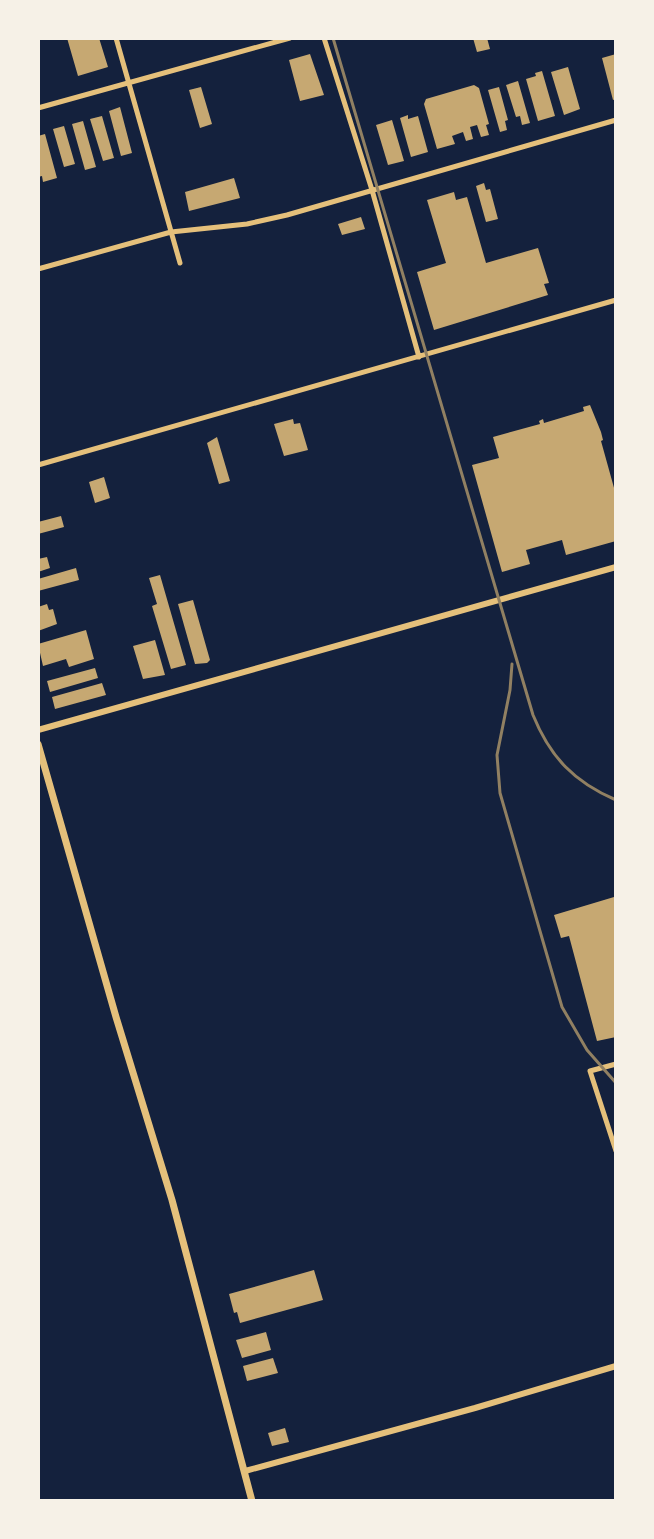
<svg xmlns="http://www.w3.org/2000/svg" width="654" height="1539" viewBox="0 0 654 1539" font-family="'Asap Condensed',sans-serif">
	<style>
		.building { fill: #c6a872 }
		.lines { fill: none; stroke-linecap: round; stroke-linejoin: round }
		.minor { stroke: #e5c07b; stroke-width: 5 }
		.tertiary { stroke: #e5c07b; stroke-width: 6 }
		.secondary { stroke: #e5c07b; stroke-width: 7 }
		.rail { stroke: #918062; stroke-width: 3 }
	</style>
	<rect width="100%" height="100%" fill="#14213d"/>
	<path class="building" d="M67,38H99L108,67L78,76Z
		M473,38H487L490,49L477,52Z
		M310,54L324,95L300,101L289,60Z
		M616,54V99L613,100L602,58Z
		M568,67L580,109L564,115L551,72Z
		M542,71L555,116L538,121L526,79L536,76L535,73Z
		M518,81L530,123L522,125L520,116L516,117L506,85Z
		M474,85L479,88L489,124L486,125L489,135L481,137L477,125L470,127L473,139L466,141L463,132L452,136L455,144L437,149L424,104L426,99Z
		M201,87L212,124L200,128L189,90Z
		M499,87L508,120L505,121L507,130L500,132L488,90Z
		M120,107L132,153L121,156L109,111Z
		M408,115V119L418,116L428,152L411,157L400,118Z
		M102,116L114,158L103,161L90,119Z
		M392,120L404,161L388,165L376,125Z
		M83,121L96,167L85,170L72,124Z
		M64,126L75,164L64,167L53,129Z
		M45,134L57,178L43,182L42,176L38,177V136Z
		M234,178L240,198L189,211L185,192Z
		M484,183L486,190L490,189L498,219L486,222L476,186Z
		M454,192L456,200L467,197L486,263L538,248L549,283L544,284L548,295L434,330L417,272L446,263L427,200Z
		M361,217L365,229L342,235L338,224Z
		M590,405L601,432L603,440L601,441L616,495V541L566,555L562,540L526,550L530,564L502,572L472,465L499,458L493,437L540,424L539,421L543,419L544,423L584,411L583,407Z
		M293,419L294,424L300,423L308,450L284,456L274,424Z
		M217,437L230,481L219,484L207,443Z
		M104,477L110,498L95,503L89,482Z
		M61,516L64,527L38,534V522Z
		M47,557L50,568L38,572V559Z
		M76,568L79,580L38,591V579Z
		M160,575L186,665L171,669L152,606L157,604L149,578Z
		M193,600L210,660L207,663L195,664L178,604Z
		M47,604L49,610L53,609L57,624L38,631V607Z
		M86,630L94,659L69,667L66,659L43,666L38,644Z
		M155,640L165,675L143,679L133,646Z
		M95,668L98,678L50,692L47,681Z
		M102,683L106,695L55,709L52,697Z
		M614,897L616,1037L597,1041L569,936L561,938L554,915Z
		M314,1270L323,1300L240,1323L237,1312L234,1313L229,1294Z
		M266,1332L271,1350L242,1358L236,1340Z
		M273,1358L278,1373L247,1381L243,1366Z
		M285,1428L289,1442L272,1446L268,1433Z"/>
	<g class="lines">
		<path class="minor" d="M116,38L180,263
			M324,38L372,190L419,357
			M38,108L290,38
			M38,269L171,232L247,224L287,215L616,120
			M38,465L616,300
			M616,1064L590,1071L616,1151"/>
		<path class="tertiary" d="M38,730L616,567
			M245,1471L475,1408L616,1366"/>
		<path class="secondary" d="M38,744L116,1017L172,1200L252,1501"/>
		<path class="rail" d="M333,38L533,715C550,757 574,782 616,800
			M512,664L510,690L497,755L500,793L562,1007L587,1050L616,1083"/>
	</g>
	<rect width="654" height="1539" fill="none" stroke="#f6f1e7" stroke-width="80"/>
</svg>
